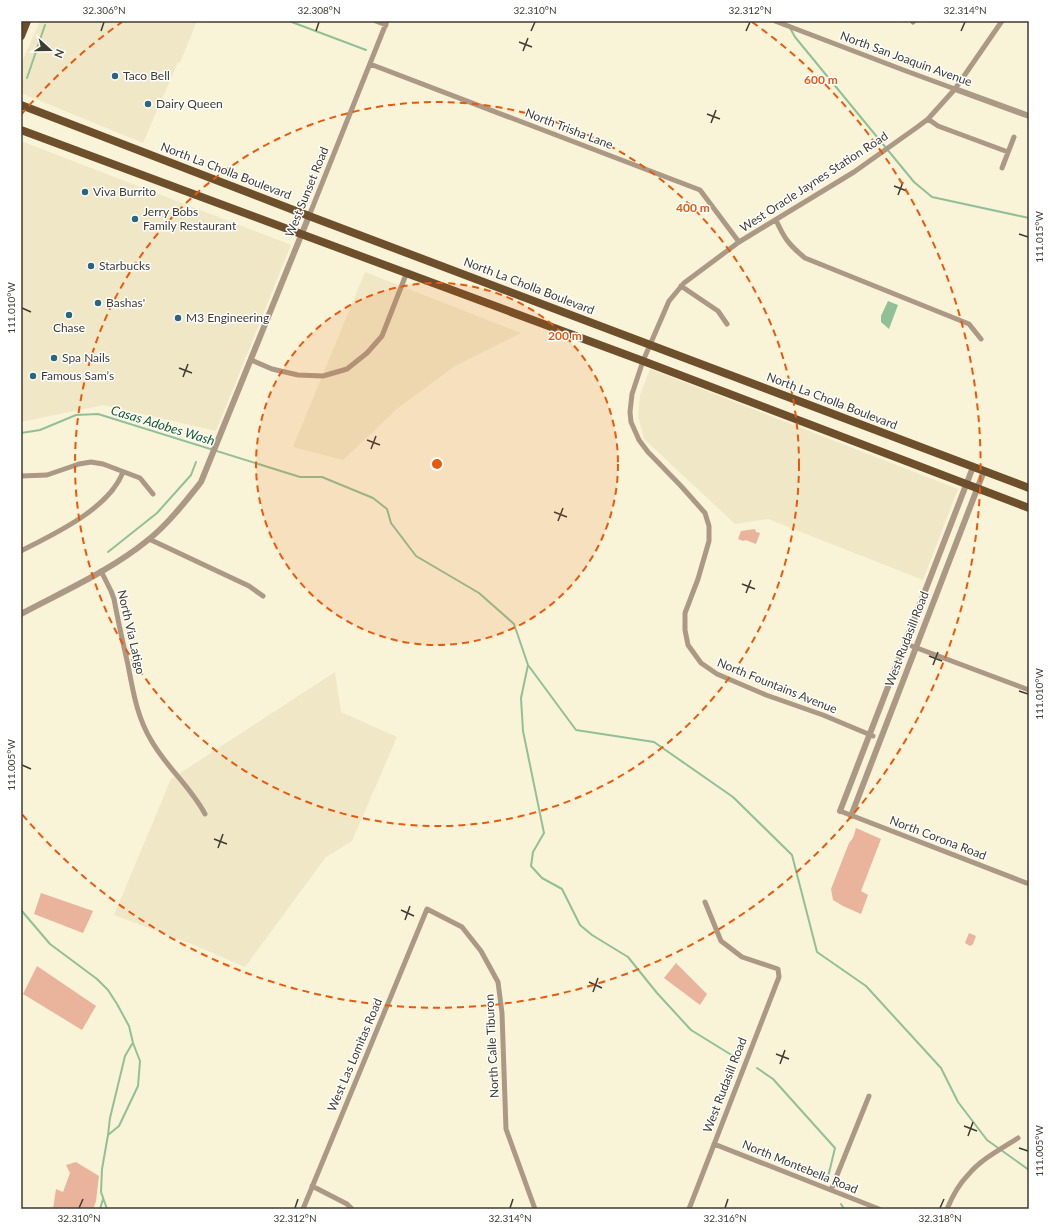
<svg xmlns="http://www.w3.org/2000/svg" width="1050" height="1230" viewBox="0 0 1050 1230" font-family="Lato,sans-serif">
	<style>
		.built { fill: #f0e7c6 }
		.green { fill: #eab39c }
		.water { fill: #91c096 }
		.lines { fill: none; stroke-linecap: round; stroke-linejoin: round }
		.stream { stroke: #91c096; stroke-width: 2 }
		.minor { stroke: #ab9985; stroke-width: 5 }
		.tertiary { stroke: #ab9985; stroke-width: 6 }
		.primary { stroke: #6e4f2b; stroke-width: 8 }
		.ticks { fill: none; stroke: #3e3b31; stroke-width: 1.5 }
		.ring { fill: none; stroke: #e8590c; stroke-width: 2; stroke-dasharray: 7 5 }
		.poi-dot { fill: #2a677e; stroke: #fff; stroke-width: 1.5 }
		.labels { text-anchor: middle; stroke-width: 3; stroke-linejoin: round; paint-order: stroke }
		.street-label { font-size: 12px; fill: #3e3b31; stroke: #fff }
		.poi-label { font-size: 12px; fill: #3e3b31; stroke: #fff; text-anchor: start }
		.water-label { font-size: 13px; font-style: italic; fill: #125824; stroke: #fff }
		.centre { fill: #e8590c; stroke: #fff; stroke-width: 2 }
		.ring-label { font-size: 12px; text-anchor: middle; font-weight: bold; fill: #e8590c; stroke: #fff; stroke-width: 3; stroke-linejoin: round; paint-order: stroke }
		.neatline { fill: none; stroke: #3e3b31; stroke-width: 1.5 }
		.ticks-label { font-size: 10px; text-anchor: middle; fill: #3e3b31 }
	</style>
	<rect width="100%" height="100%" fill="#f9f3d8"/>
	<path class="built" d="M40,21H197L180,63L178,62L143,143L21,93V64Z
		M21,141L291,245L216,431L103,405L21,422Z
		M365,272L521,333L455,366L398,408L343,460L293,447Z
		M650,369L958,489L923,580L768,519L735,524L644,439L638,416L640,395Z
		M335,672L341,712L397,737L352,841L326,857L245,967L194,945L114,915L171,779Z"/>
	<path class="green" d="M755,529L756,532L760,533L756,544L746,540L743,541L738,539L741,531Z
		M856,828L881,839L861,891L868,895L861,914L843,906L833,900L831,889L849,843L853,838Z
		M41,893L93,911L83,933L34,914Z
		M969,933L976,936L973,944L970,946L965,943Z
		M676,963L707,994L700,1005L664,978Z
		M37,966L96,1006L82,1030L23,994Z
		M76,1162L99,1176L96,1201L93,1209H53L56,1189L63,1192L70,1173L66,1165Z"/>
	<path class="water" d="M888,301L898,305L889,329L881,322V316Z"/>
	<g class="lines">
		<path class="stream" d="M289,21L366,50
			M790,28L795,37L914,182L932,197L1029,218
			M27,78L45,25
			M21,433L40,430L76,415L98,414L300,477H322L373,498L387,509L391,523L416,556L479,593L514,624L528,665L521,698L523,731L544,833L533,852L531,866L542,878L562,889L580,925L592,935L628,957L657,993L691,1030L738,1059
			M108,552L157,513L191,475L196,462
			M528,665L576,730L654,742L733,797L792,855L817,952L866,986L941,1068L958,1102L987,1140L1029,1170
			M21,910L50,944L97,979L108,990L117,1004L129,1026L133,1043L140,1061L138,1086L119,1126L108,1135L102,1169L101,1192L107,1209
			M757,1068L773,1079L835,1148L828,1177
			M108,1135L110,1118L125,1056L132,1044
			M841,1204L844,1209
			M100,1209L103,1199"/>
		<path class="minor" d="M376,21L386,25
			M775,21L906,71L955,89
			M913,22L914,21
			M370,64L700,190L739,242
			M928,119L938,126L1008,152
			M1002,168L1014,137
			M309,216L387,21
			M776,220C784,238 789,245 805,258L969,324L981,339
			M681,286L718,311L727,324
			M251,360L272,369L298,375L323,376L347,369L367,353L382,336L407,272
			M21,476L47,475L79,464L91,462L103,464L140,478L153,494
			M149,539L249,586L263,596
			M21,551C54,534 109,509 123,472
			M101,571L111,591L114,599C118,621 123,643 128,665C133,691 137,717 151,740C166,767 190,786 205,814
			M909,645L1029,690
			M873,736L823,715L766,695L717,674L701,663L688,645L685,630V613L698,579L709,541V526L705,513L681,486L648,452L639,440L631,422L630,412L632,394L643,361L669,301L684,283L739,242L854,172L916,128L928,119L955,89L1002,21
			M840,811L1029,884
			M714,1144L879,1209
			M312,1186L347,1204L352,1209
			M831,1190L869,1096
			M303,1209L427,909L462,927L481,951L498,982L502,1013L506,1129L535,1209
			M689,1209L779,977L778,969L742,957L721,941L705,902
			M947,1209C952,1197 959,1184 968,1175C981,1159 1001,1149 1018,1138"/>
		<path class="tertiary" d="M955,89L1029,116
			M21,614C64,591 110,571 148,540C168,524 185,502 201,482L309,216
			M840,811L973,467
			M851,816L984,471"/>
		<path class="primary" d="M21,36L27,21
			M21,105L309,216L1029,488
			M21,130L643,361L1029,508"/>
	</g>
	<path class="ticks" d="M101,31L104,22M316,31L319,22M531,31L535,22M746,31L750,22M961,31L965,22M519,42L532,47M523,51L528,38M707,114L720,119M711,123L716,110M894,186L907,191M898,195L903,182M1019,234L1028,237M22,308L31,312M179,368L192,373M183,377L188,364M367,440L380,445M371,449L376,436M554,512L567,517M558,521L563,508M742,584L755,589M746,593L751,580M929,656L942,661M933,665L938,652M1019,691L1028,694M22,765L31,769M214,839L227,844M218,848L223,834M401,910L414,916M405,920L410,906M589,982L602,988M593,992L598,978M776,1054L789,1059M780,1064L785,1050M964,1126L977,1131M968,1136L973,1122M1019,1148L1028,1151M79,1208L83,1199M295,1208L298,1199M510,1208L513,1199M725,1208L728,1199M940,1208L944,1199"/>
	<circle cx="437" cy="464" r="181" fill="#e8590c" fill-opacity=".12"/>
	<g class="ring">
		<circle cx="437" cy="464" r="181"/>
		<circle cx="437" cy="464" r="362"/>
		<path d="M21 115A543 543 0 0 1 122 22M752 22A543 543 0 1 1 21 813"/>
	</g>
	<g class="poi-dot">
		<circle cx="115" cy="76" r="4"/>
		<circle cx="148" cy="104" r="4"/>
		<circle cx="85" cy="192" r="4"/>
		<circle cx="135" cy="219" r="4"/>
		<circle cx="91" cy="266" r="4"/>
		<circle cx="98" cy="303" r="4"/>
		<circle cx="69" cy="315" r="4"/>
		<circle cx="178" cy="318" r="4"/>
		<circle cx="54" cy="358" r="4"/>
		<circle cx="33" cy="376" r="4"/>
	</g>
	<g class="labels">
		<g class="street-label">
			<text transform="translate(906 59) rotate(20)" y="4">North San Joaquin Avenue</text>
			<text transform="translate(569 129) rotate(21)" y="4">North Trisha Lane</text>
			<text transform="translate(226 171) rotate(21)" y="4">North La Cholla Boulevard</text>
			<text transform="translate(814 182) rotate(-33)" y="4">West Oracle Jaynes Station Road</text>
			<text transform="translate(307 192) rotate(-68)" y="4">West Sunset Road</text>
			<text transform="translate(529 286) rotate(21)" y="4">North La Cholla Boulevard</text>
			<text transform="translate(832 401) rotate(21)" y="4">North La Cholla Boulevard</text>
			<text transform="translate(131 632) rotate(77)" y="4">North Via Latigo</text>
			<text transform="translate(907 639) rotate(-69)" y="4">West Rudasill Road</text>
			<text transform="translate(777 686) rotate(22)" y="4">North Fountains Avenue</text>
			<text transform="translate(938 838) rotate(21)" y="4">North Corona Road</text>
			<text transform="translate(492 1046) rotate(-93)" y="4">North Calle Tiburon</text>
			<text transform="translate(355 1055) rotate(-67)" y="4">West Las Lomitas Road</text>
			<text transform="translate(725 1085) rotate(-69)" y="4">West Rudasill Road</text>
			<text transform="translate(800 1167) rotate(22)" y="4">North Montebella Road</text>
		</g>
		<g class="poi-label">
			<text x="123" y="80">Taco Bell</text>
			<text x="156" y="108">Dairy Queen</text>
			<text x="93" y="196">Viva Burrito</text>
			<text x="143" y="216">Jerry Bobs<tspan x="143" dy="14">Family Restaurant</tspan></text>
			<text x="99" y="270">Starbucks</text>
			<text x="106" y="307">Bashas'</text>
			<text x="186" y="322">M3 Engineering</text>
			<text x="69" y="332" text-anchor="middle">Chase</text>
			<text x="62" y="362">Spa Nails</text>
			<text x="41" y="380">Famous Sam’s</text>
		</g>
		<g class="water-label">
			<text transform="translate(163 425) rotate(17)" y="5">Casas Adobes Wash</text>
		</g>
	</g>
	<circle cx="437" cy="464" r="6" class="centre"/>
	<g class="ring-label">
		<text x="821" y="84">600 m</text>
		<text x="693" y="212">400 m</text>
		<text x="565" y="340">200 m</text>
	</g>
	<rect width="1050" height="1230" fill="none" stroke="#ffffff" stroke-width="44"/>
	<g transform="translate(50 50) rotate(111)" stroke="#ffffff" stroke-width="3" paint-order="stroke">
	<path d="M0-3L7 15L0 10L-7 15Z" fill="#3e3b31"/>
	<text y="-6" font-size="11" font-weight="bold" text-anchor="middle" fill="#3e3b31">N</text>
	</g>
	<rect x="22" y="22" width="1006" height="1186" class="neatline"/>
	<g class="ticks-label">
		<text x="104" y="14">32.306°N</text>
		<text x="319" y="14">32.308°N</text>
		<text x="535" y="14">32.310°N</text>
		<text x="750" y="14">32.312°N</text>
		<text x="965" y="14">32.314°N</text>
		<text transform="translate(1039 237) rotate(-90)" y="4">111.015°W</text>
		<text transform="translate(11 308) rotate(-90)" y="4">111.010°W</text>
		<text transform="translate(1039 694) rotate(-90)" y="4">111.010°W</text>
		<text transform="translate(11 765) rotate(-90)" y="4">111.005°W</text>
		<text transform="translate(1039 1151) rotate(-90)" y="4">111.005°W</text>
		<text x="79" y="1222">32.310°N</text>
		<text x="295" y="1222">32.312°N</text>
		<text x="510" y="1222">32.314°N</text>
		<text x="725" y="1222">32.316°N</text>
		<text x="940" y="1222">32.318°N</text>
	</g>
</svg>
